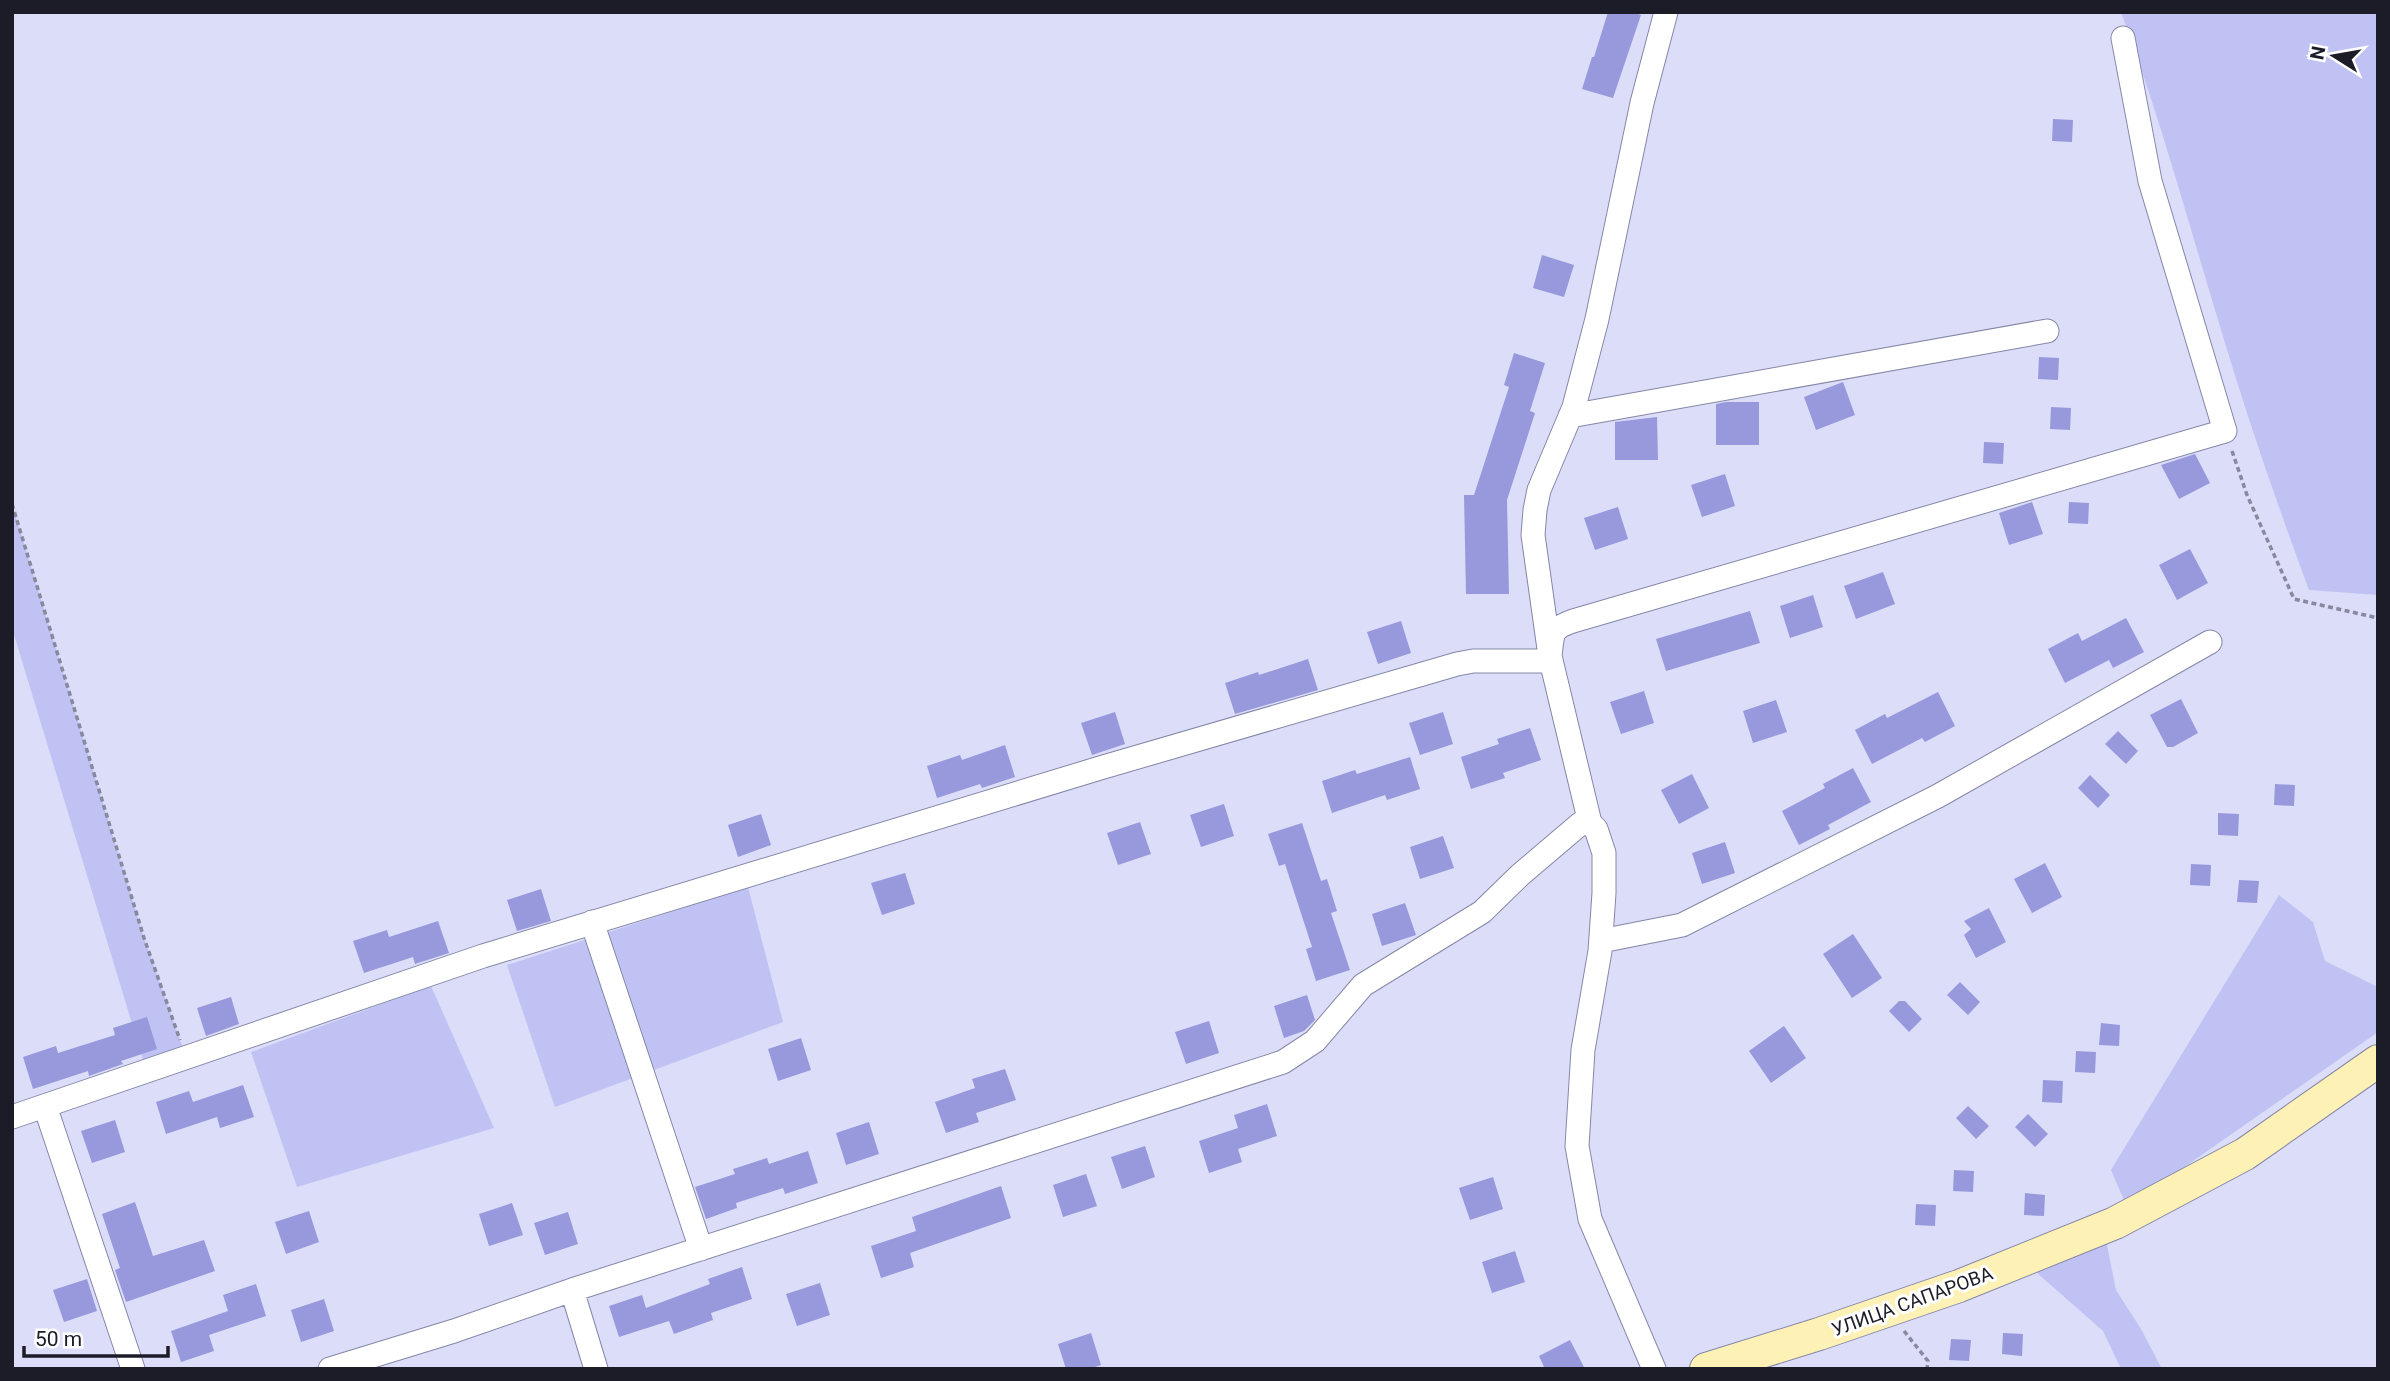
<svg xmlns="http://www.w3.org/2000/svg" width="2390" height="1381" viewBox="0 0 2390 1381" font-family="Roboto,sans-serif">
	<style>
		.green { fill: #c0c2f3 }
		.building { fill: #9799dc }
		.lines { fill: none; stroke-linecap: round; stroke-linejoin: round }
		.street-casing { stroke: #8587a7; stroke-width: 25 }
		.secondary-casing { stroke: #8587a7; stroke-width: 34 }
		.path { stroke: #88899e; stroke-width: 3.5; stroke-dasharray: 5 3.5; stroke-linecap: butt }
		.street { stroke: #fff; stroke-width: 23 }
		.secondary { stroke: #fdf1b6; stroke-width: 32 }
		.labels { text-anchor: middle; stroke-width: 6; stroke-linejoin: round; paint-order: stroke }
		.street-label { font-size: 19px; fill: #1b1c28; stroke: #fff }
	</style>
	<rect width="100%" height="100%" fill="#dbddf9"/>
	<path class="green" d="M2121,12H2378V595L2309,590C2279,509 2250,426 2225,343C2191,232 2161,120 2121,12Z
		M12,504L144,938L184,1051L144,1063L12,628Z
		M748,887L783,1022L555,1107L507,965Z
		M2279,895L2313,922L2325,961L2378,987V1032L2127,1207L2111,1170Z
		M431,986L494,1128L297,1187L251,1052Z
		M2106,1240L2116,1290L2141,1329L2162,1369H2121L2103,1331L2028,1265Z"/>
	<path class="building" d="M1608,12H1632L1641,15L1613,98L1582,89L1592,57H1594Z
		M2053,119L2073,120L2072,142L2052,141Z
		M1542,255L1574,265L1564,297L1533,288Z
		M1514,353L1545,363L1530,411L1535,413L1507,500L1509,594H1466L1464,495H1474L1509,387L1504,385Z
		M2039,357L2059,358L2058,380L2038,379Z
		M1843,382L1855,415L1816,430L1804,397Z
		M1726,402H1759V445H1716V404Z
		M2051,407L2071,408L2070,430L2050,429Z
		M1657,417L1658,460H1615V422Z
		M1984,442L2004,443L2003,464L1983,463Z
		M2195,454L2210,483L2179,499L2161,465Z
		M1725,474L1735,506L1702,517L1691,485Z
		M2032,502L2043,534L2009,545L1999,513Z
		M2069,502L2089,503L2088,524L2068,523Z
		M1618,507L1628,539L1595,550L1584,518Z
		M2190,549L2208,583L2177,600L2159,565Z
		M1883,572L1895,604L1856,619L1844,586Z
		M1813,595L1823,627L1790,638L1780,606Z
		M1750,611L1760,643L1666,671L1656,639Z
		M2126,618L2144,652L2113,668L2109,660L2065,683L2048,649L2078,633L2082,641Z
		M1401,621L1411,653L1378,664L1367,632Z
		M1308,659L1318,690L1235,714L1225,683L1258,672L1259,675Z
		M1644,691L1654,723L1621,734L1610,702Z
		M1938,692L1955,726L1925,742L1922,738L1872,764L1855,730L1885,714L1887,718Z
		M2181,699L2198,733L2173,747H2167L2150,715Z
		M1776,700L1787,732L1753,743L1743,711Z
		M1115,712L1125,744L1092,755L1081,723Z
		M1443,712L1453,744L1420,755L1409,723Z
		M1530,728L1541,760L1503,773L1505,778L1471,789L1461,757L1499,744L1497,739Z
		M2118,731L2138,751L2126,764L2105,744Z
		M1005,745L1015,777L982,788L980,784L937,798L927,766L960,755L962,760Z
		M1410,757L1420,789L1387,800L1385,795L1332,813L1322,781L1355,770L1357,774Z
		M1853,768L1871,802L1828,825L1830,829L1799,845L1782,811L1825,788L1823,784Z
		M1692,774L1709,808L1679,824L1661,790Z
		M2090,775L2110,795L2098,808L2078,788Z
		M2275,784L2295,785L2294,806L2274,805Z
		M1224,804L1234,836L1201,847L1190,815Z
		M2218,813L2239,814L2238,836L2218,835Z
		M761,814L771,845L738,857L728,825Z
		M1140,822L1151,854L1118,865L1107,833Z
		M1302,823L1321,881L1327,879L1337,911L1331,913L1350,970L1316,981L1306,949L1312,947L1285,864L1279,866L1268,834Z
		M1443,836L1454,868L1420,879L1410,847Z
		M1725,842L1735,873L1702,884L1692,853Z
		M2045,863L2062,897L2032,913L2014,879Z
		M2191,864L2211,865L2210,886L2190,885Z
		M905,873L915,904L882,915L871,883Z
		M2239,880L2259,881L2257,903L2237,902Z
		M541,889L551,921L517,931L507,900Z
		M1405,903L1416,935L1382,946L1372,914Z
		M1989,908L2006,942L1976,958L1964,935L1971,929L1964,921Z
		M438,921L449,953L415,964L413,957L364,973L353,941L387,930L389,937Z
		M1853,934L1882,978L1852,998L1823,954Z
		M1960,982L1980,1002L1968,1015L1947,995Z
		M1307,995L1315,1020L1304,1031L1284,1038L1274,1006Z
		M231,997L239,1024L206,1036L197,1008Z
		M1899,1001H1905L1922,1019L1909,1032L1889,1011Z
		M147,1017L157,1049L121,1061L123,1064L89,1076L88,1071L33,1089L23,1057L56,1046L58,1053L115,1035L113,1028Z
		M1209,1021L1219,1053L1186,1064L1175,1032Z
		M2101,1023L2120,1025L2119,1046L2099,1045Z
		M1784,1026L1806,1058L1771,1083L1749,1051Z
		M801,1038L811,1070L778,1081L768,1049Z
		M2076,1051L2096,1052L2095,1073L2075,1072Z
		M1005,1069L1016,1100L976,1113L979,1122L946,1133L935,1102L975,1088L972,1079Z
		M2043,1080L2063,1081L2062,1103L2042,1102Z
		M243,1085L254,1117L220,1128L217,1117L166,1134L156,1102L189,1091L193,1102Z
		M1267,1104L1277,1136L1238,1149L1242,1162L1209,1173L1199,1141L1238,1128L1234,1115Z
		M1968,1106L1989,1126L1976,1139L1956,1118Z
		M2028,1114L2048,1134L2035,1147L2015,1127Z
		M115,1120L125,1152L92,1163L81,1131Z
		M869,1122L879,1154L846,1165L836,1133Z
		M1145,1146L1155,1177L1122,1189L1111,1157Z
		M808,1151L818,1183L785,1194L783,1188L736,1203L737,1208L706,1219L695,1187L735,1174L733,1169L767,1158L769,1164Z
		M1954,1170L1974,1171L1973,1192L1953,1191Z
		M1086,1174L1097,1206L1063,1217L1053,1185Z
		M1493,1177L1503,1209L1470,1220L1459,1188Z
		M1001,1186L1011,1218L910,1253L914,1267L881,1278L871,1246L916,1231L912,1217Z
		M2025,1193L2045,1195L2044,1216L2024,1215Z
		M135,1202L153,1256L204,1240L215,1271L126,1302L115,1270L120,1268L102,1214Z
		M512,1203L523,1235L489,1246L479,1214Z
		M1916,1204L1936,1205L1935,1226L1915,1225Z
		M309,1211L319,1242L286,1254L275,1222Z
		M568,1212L578,1244L545,1255L534,1223Z
		M1515,1251L1525,1282L1492,1293L1482,1262Z
		M742,1267L752,1299L711,1313L713,1320L674,1334L669,1321L619,1337L609,1306L642,1295L646,1308L710,1284L708,1279Z
		M87,1279L97,1311L64,1322L53,1290Z
		M820,1283L830,1315L797,1326L786,1294Z
		M256,1284L266,1316L209,1335L214,1351L181,1362L171,1331L228,1311L223,1295Z
		M324,1299L334,1331L301,1342L291,1310Z
		M1091,1333L1101,1365L1089,1369H1066L1058,1344Z
		M2003,1333L2023,1334L2022,1356L2002,1354Z
		M1951,1339L1971,1340L1969,1361L1949,1360Z
		M1570,1340L1585,1369H1545L1539,1356Z"/>
	<g class="lines">
		<defs>
			<path id="street" d="M1570,416L2047,331
				M1590,823L1550,656L1533,535L1535,510L1539,490L1574,407L1597,319L1642,103L1666,12
				M592,922L701,1249
				M1601,941L1682,925L1938,796L2210,642
				M45,1106L133,1369
				M12,1117L483,956L1100,768L1457,664L1473,661H1540L1550,656C1553,633 1550,629 1573,621L2225,431L2150,181L2123,38
				M572,1290L596,1369
				M330,1369L454,1331L572,1290L1283,1062L1315,1041L1363,985L1482,912L1520,875L1580,824L1590,823L1596,829L1604,853V893L1600,951L1583,1050L1577,1146L1590,1219L1654,1369"/>
			<path id="secondary" d="M1706,1369L1819,1334L1959,1286L2115,1223L2245,1154L2378,1061"/>
		</defs>
		<use href="#street" class="street-casing"/>
		<use href="#secondary" class="secondary-casing"/>
		<path class="path" d="M2232,451L2247,495L2294,599L2378,618
			M12,504L144,938L180,1040
			M1904,1331L1928,1361L1927,1369"/>
		<use href="#street" class="street"/>
		<use href="#secondary" class="secondary"/>
	</g>
	<g class="labels">
		<g class="street-label">
			<text transform="translate(1912 1301) rotate(-20)" y="7">УЛИЦА САПАРОВА</text>
		</g>
	</g>
	<rect width="2390" height="1381" fill="none" stroke="#1b1c28" stroke-width="28"/>
	<g transform="translate(2334 56) rotate(281)" stroke="#ffffff" stroke-width="5" paint-order="stroke">
	<path d="M0-5L12 26L0 18L-12 26Z" fill="#1b1c28"/>
	<text y="-10" font-size="19" font-weight="bold" text-anchor="middle" fill="#1b1c28">N</text>
	</g>
	<path d="M24 1346v10h144v-10" fill="none" stroke="#1b1c28" stroke-width="3.5"/>
	<text x="35" y="1346" font-size="21" fill="#1b1c28" stroke="#ffffff" stroke-width="5" paint-order="stroke">50 m</text>
</svg>
